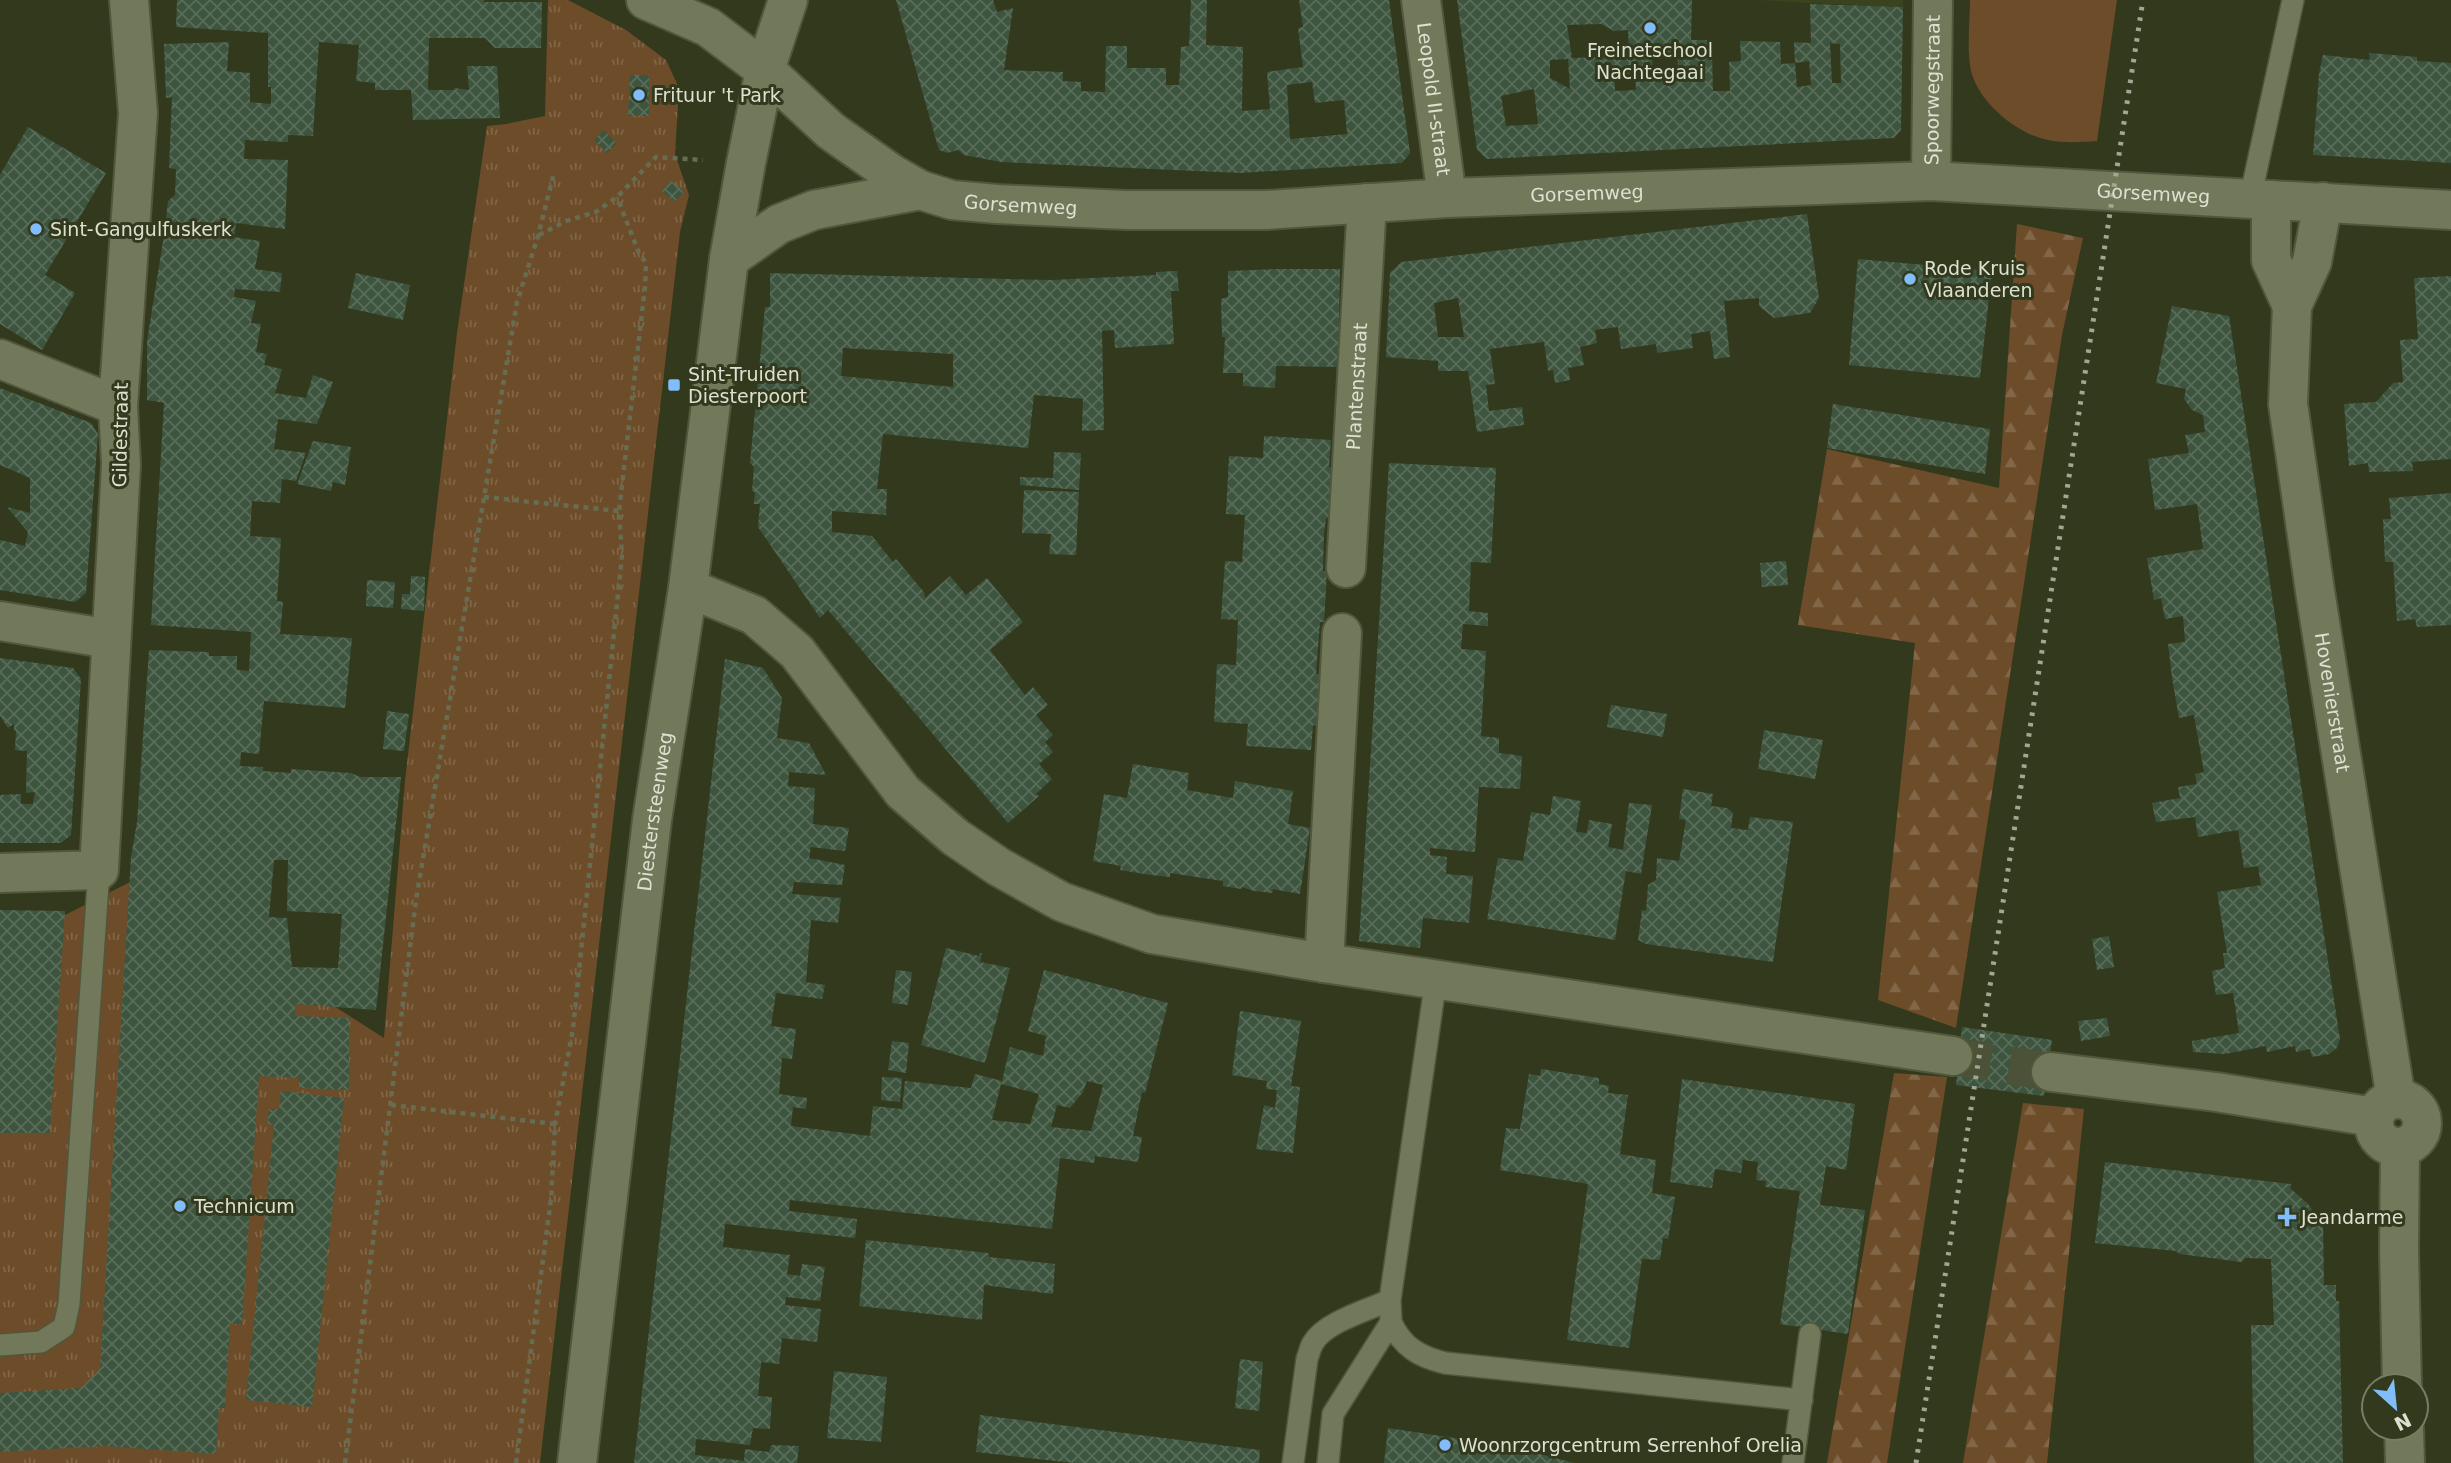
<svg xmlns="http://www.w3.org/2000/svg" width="2451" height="1463" viewBox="0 0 2451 1463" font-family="'DejaVu Sans',sans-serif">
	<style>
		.built { fill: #3b421e }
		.grass { fill: #6d4c29 }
		.forest { fill: url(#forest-firs) }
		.park { fill: url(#park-tufts) }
		.building { fill: url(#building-cross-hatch); fill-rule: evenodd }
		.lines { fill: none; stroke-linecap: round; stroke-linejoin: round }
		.street-tunnel { stroke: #4c5237; stroke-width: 38; stroke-dasharray: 38 19; stroke-linecap: butt }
		.lane-casing { stroke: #51563d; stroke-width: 24 }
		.street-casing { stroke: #51563d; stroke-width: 42 }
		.secondary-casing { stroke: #51563d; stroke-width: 42 }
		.path { stroke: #676d53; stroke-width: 4.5; stroke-dasharray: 5 5; stroke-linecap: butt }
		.lane { stroke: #71795a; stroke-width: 21 }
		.street { stroke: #71795a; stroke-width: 38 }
		.secondary { stroke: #71795a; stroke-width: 38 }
		.rail { stroke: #a2a792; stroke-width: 5; stroke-dasharray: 3.5 7; stroke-linecap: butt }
		.poi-dot { fill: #81bdfa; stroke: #33391c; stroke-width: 2.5 }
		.labels { text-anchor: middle; stroke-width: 6; stroke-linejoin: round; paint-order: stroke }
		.poi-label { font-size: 19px; fill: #dce1d0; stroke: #33391c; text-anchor: start }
		.street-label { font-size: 19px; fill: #dce1d0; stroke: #33391c }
	</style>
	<defs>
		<pattern id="forest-firs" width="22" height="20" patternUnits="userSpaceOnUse" patternTransform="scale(1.75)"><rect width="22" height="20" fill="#6d4c29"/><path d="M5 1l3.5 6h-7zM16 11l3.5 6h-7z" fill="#816647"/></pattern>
		<pattern id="park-tufts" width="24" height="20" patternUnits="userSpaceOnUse" patternTransform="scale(1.75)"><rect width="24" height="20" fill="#6d4c29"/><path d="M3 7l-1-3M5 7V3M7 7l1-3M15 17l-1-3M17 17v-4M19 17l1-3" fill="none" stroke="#816647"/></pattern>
		<pattern id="building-cross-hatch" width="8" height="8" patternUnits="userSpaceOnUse" patternTransform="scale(1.75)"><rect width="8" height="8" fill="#3d553e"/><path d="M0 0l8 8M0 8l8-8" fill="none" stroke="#586d59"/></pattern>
	</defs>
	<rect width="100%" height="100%" fill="#33391c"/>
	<path class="built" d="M1756,0H1903V7L1809,3Z"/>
	<path class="grass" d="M1970,0H2117L2097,141C2082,142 2068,143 2053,141C2019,137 1974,100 1970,65C1967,44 1970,21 1970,0Z"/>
	<path class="forest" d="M2017,224L2083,238L2062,335L1956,1028L1878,1000L1915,643L1798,625L1827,449L1999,488Z
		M1894,1073L1947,1077L1887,1463H1827Z
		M2023,1103L2084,1109L2047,1463H1963Z"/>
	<path class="park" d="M548,0H568L626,30L666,60L679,88L675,154L689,195L680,232L540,1463H0V948L140,877L232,941L384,1038L405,781L457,333L487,126L506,124L545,116Z"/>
	<path class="building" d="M177,0H484V2H542L541,48H495L485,38H429L428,90H455L454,88L469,90L467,66H497L500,118L413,120L411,90H375V83L356,81L359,45L319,42L313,136L288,135V142L245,140L244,159L288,160L285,229L236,223L234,237L260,241L255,269L282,273L280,292L235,289L234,297L256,301L251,323L261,324L256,352L267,354L264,365L282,369L275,393L306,398L313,375L333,382L317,424L278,419L274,449L306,453L296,481L282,479L280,503L252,501L250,536L281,538L277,601L283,602L280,634L352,638L345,708L264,701L259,754L241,752L240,766L263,767V771L291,773V769L351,773L360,777H401L376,1010L295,1004V1016L349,1018V1090L299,1088V1078L259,1076L242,1325L230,1323L225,1408H219L216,1454L105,1446L0,1452V1393L81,1388L100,1369L131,857L137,822L149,650L209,652V656H237V670L249,671L251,632L151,625L164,403L147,400V341L165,229L168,201L175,195L176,169L169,168L172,97L166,98L164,44L229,42L227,71L250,73V102L271,104V87H268V33L176,27ZM274,860H288L287,911L342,914L338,968L292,967L287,918L269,917Z
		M896,0H993L997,12L1013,8L1004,70L1063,72V81L1081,82V91L1105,92L1106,46H1127V68H1166V85H1179L1181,47L1189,46L1191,0H1207L1206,45L1243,47L1242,111L1270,109L1267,72L1303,67L1298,28L1303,27L1299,0H1389L1410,153L1402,163L1240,173L1001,162L964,155L958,150L947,153L939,150ZM1312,82L1315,103L1344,100L1347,134L1290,139L1287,85Z
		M1457,0H1692L1691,40H1709L1710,51H1712L1713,91H1730L1729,62L1741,61L1740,41L1780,42L1781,64L1795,63L1797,87L1811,85L1809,61L1795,63L1794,42L1811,43L1810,4L1903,7L1901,130L1894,138L1487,159L1477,150ZM1601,24L1614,31L1628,30L1629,56L1572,58L1567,25ZM1830,43L1840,44L1841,83H1832ZM1677,55L1678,71L1653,73L1652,56ZM1568,59L1570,89L1550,78V60ZM1635,73L1636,90L1615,91V75ZM1534,89L1538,124L1506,126L1501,96Z
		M2369,53L2417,57V61L2451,63V163L2313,155L2319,74L2323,55L2370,60Z
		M630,75H649V116H628Z
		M28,127L106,173L45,275L75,293L42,350L0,324V175Z
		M603,130L617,143L607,153L594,140Z
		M671,181L684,191L675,202L662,191Z
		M1807,214L1819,298L1810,313L1774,318L1759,306V298L1724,301L1730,357L1714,359L1710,331L1691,334L1693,348L1657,353L1656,344L1621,349L1618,327L1595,330L1597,343L1580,347L1584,365L1568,368L1570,380L1555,383L1553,370L1548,371L1544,342L1490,349L1495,384L1486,385L1489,411L1522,407L1524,425L1477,432L1468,371H1438V361L1386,357L1390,273L1401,262ZM1458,298L1464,337H1438L1434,303Z
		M1858,259L1992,271L1980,378L1849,365Z
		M1277,269H1340L1338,367L1276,366L1275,388L1243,386V373H1223L1225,337H1222L1221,299L1228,297V271Z
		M1177,271L1179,291H1171L1174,344L1115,348L1114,330L1102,331L1104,430L1082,431L1083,399L1034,395L1028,448L883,434L877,489H887L886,515L832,511V532L872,536L893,562L896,559L924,592L925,598L950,576L966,595L987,578L1023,622L990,650L1025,695L1033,687L1048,705L1036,715L1053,735L1045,742L1053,752L1039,764L1052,779L1036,794L1039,796L1008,823L828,610L820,618L758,527L760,504H754L755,492L752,491L754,467L750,463L765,307H770V273L1051,280L1156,275V272ZM843,348L953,354V387L841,376Z
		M356,273L410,285L403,320L348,308Z
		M2451,276V459L2412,462L2413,471L2369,472L2368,463L2349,466L2344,404L2376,402L2393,383L2403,382L2400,340L2418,339L2414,278Z
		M2172,306L2229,316L2340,1039L2337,1048L2329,1054L2312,1057L2310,1049L2296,1052L2295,1046L2267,1052L2266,1046L2225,1054L2193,1052L2192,1041L2239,1033L2233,993L2216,995L2212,971L2225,968L2223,953H2227L2217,892L2261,885L2258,866L2244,868L2238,830L2198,837L2195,817L2156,822L2152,803L2180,798L2178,787L2197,784L2195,774L2204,772L2194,715L2179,718L2172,678L2168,644L2185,642L2183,616L2165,619L2161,598L2154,600L2147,558L2203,549L2197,504L2155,510L2148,459L2189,453L2185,435L2205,432L2203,415L2192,410L2184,399L2186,389L2156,383Z
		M0,388L91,423L98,434L86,593L75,602L0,590V540L25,546L28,532L7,507L30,513V478L0,465Z
		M1833,404L1990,429L1985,474L1827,448Z
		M1264,436L1331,440L1329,467L1333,468L1330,518H1326L1324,533L1323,571H1327L1324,622H1320L1316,674L1320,675L1317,726L1313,725L1311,750L1246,746L1248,724L1214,722L1217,664L1236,665L1238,620L1221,619L1225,561L1242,562L1245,515L1226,514L1229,456L1263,458Z
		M313,441L351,447L345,485L333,482L331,491L297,484Z
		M1054,452L1081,453L1079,490L1020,485V477L1053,478Z
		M1389,463L1496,468L1491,563L1471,562L1469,611L1488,613V626L1463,624L1461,649L1486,651L1481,736L1499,738V753L1522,756L1520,789L1479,787L1475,852L1430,848V855L1447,857L1446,874L1473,876L1469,923L1423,918L1420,948L1359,941Z
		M1024,490L1079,492L1076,555L1049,554L1051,534L1022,533Z
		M2451,493V625L2417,627L2415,619L2397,621L2393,562H2385L2383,519H2391L2389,498Z
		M1786,561L1788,585L1762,587L1760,563Z
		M411,576L425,577L424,611L401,609L402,594H410Z
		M367,580L395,582L393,608L366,606Z
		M0,658L73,668L81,679L71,835L61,843H0V795L21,794V804H33L35,792L26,793L27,751L15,750L16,731L14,730V724L8,728L0,716Z
		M725,659L763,668L782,698L777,738L809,743L826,775L789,772L788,786L815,788L813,824L849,828L845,851L811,847L809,858L845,865L842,885L794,882L792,894L841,898L838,923L811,920L806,982L825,985L822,999L776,993L771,1026L796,1029L792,1059L782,1058L779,1094L807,1098L806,1109L793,1107L791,1126L870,1136L873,1106L902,1109L905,1081L971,1088L975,1074L1002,1081L1010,1047L1043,1056L1046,1036L1028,1031L1044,970L1168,1003L1145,1093L1142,1092L1133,1136L1142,1137L1138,1162L1095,1156L1094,1163L1060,1158L1052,1229L790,1200L789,1211L857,1219L855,1238L725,1224L723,1247L790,1255L787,1274L800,1276L802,1264L825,1267L820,1301L786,1297L785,1305L821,1309L817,1342L782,1338L779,1364L761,1362L758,1396L772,1397L770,1429L753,1428L750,1445L696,1439L695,1455L744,1461L745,1449L769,1452L771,1445L799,1446L797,1463H634ZM1087,1081L1103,1085L1091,1131L1051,1127L1057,1105L1070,1108L1083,1092ZM1001,1084L1039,1094L1030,1124L992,1120Z
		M1611,705L1667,714L1663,737L1607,727Z
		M387,711L409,714L404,751L383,749Z
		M1764,730L1823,740L1815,779L1758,769Z
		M1133,764L1189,773L1187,790L1233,798L1235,781L1293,791L1288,824L1310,828L1300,894L1273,889L1272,893L1254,891L1242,887L1241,889L1223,886V881L1170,873V877L1151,875L1120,870L1121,866L1093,861L1104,794L1127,798Z
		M1683,789L1713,794L1711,806L1727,808L1733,813L1731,828L1748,830L1750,817L1793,822L1773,962L1646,944L1638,940L1642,910L1646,911L1648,885L1656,880L1657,858L1679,861L1686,820L1679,819Z
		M1553,796L1581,801L1576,832L1587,833L1589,820L1612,824L1608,847L1623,850L1629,803L1652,805L1641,874L1626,871L1615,940L1487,919L1498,858L1523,861L1531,812L1550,815Z
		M0,910L65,911L50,1133H0Z
		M2109,936L2114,967L2097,970L2092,939Z
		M946,948L979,956L980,953H982L980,962L1010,968L985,1063L921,1045Z
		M896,970L912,972L908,1005L892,1003Z
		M1240,1011L1301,1021L1291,1086L1300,1087L1293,1153L1256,1149L1264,1105L1275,1108L1277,1090L1266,1089L1267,1081L1232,1075Z
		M2107,1018L2110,1036L2081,1041L2078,1021Z
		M1962,1027L2052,1040L2044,1096L1956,1085Z
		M892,1041L909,1043L906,1073L888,1070Z
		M1541,1069L1599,1078V1084L1609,1086L1608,1093L1628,1095L1620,1154L1656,1160L1652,1193L1675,1197L1668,1239L1663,1238L1660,1260L1642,1259L1629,1348L1567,1340L1588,1184L1500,1170L1506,1128L1520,1129L1529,1074L1540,1076Z
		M882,1077L902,1078L900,1102L881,1100Z
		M1682,1079L1855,1104L1846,1170L1826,1166L1820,1205L1865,1210L1848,1334L1780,1324L1800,1191L1765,1187L1766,1181L1756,1180L1758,1162L1743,1160L1741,1173L1715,1169L1712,1188L1670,1182Z
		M281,1091L344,1098L312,1407L246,1400L274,1125L267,1124L269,1109H279Z
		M2105,1162L2291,1184L2290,1188L2308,1204L2319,1220H2323L2324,1285H2336V1301H2339L2343,1463H2254L2251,1325H2274L2271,1259L2246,1258L2241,1262L2180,1254L2176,1251L2095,1243Z
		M866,1240L988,1253L989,1257L1055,1264L1053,1294L984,1285L982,1320L859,1306Z
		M1240,1359L1263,1362L1259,1411L1235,1408Z
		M834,1371L887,1377L881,1442L827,1438Z
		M980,1415L1260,1450L1259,1463H1073L976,1452Z
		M1388,1428L1514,1447L1574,1463H1384Z"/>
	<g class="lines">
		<path class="street-tunnel" d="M1953,1056L2051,1072"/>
		<defs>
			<path id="lane" d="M2250,199L2293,0
				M1391,1322C1402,1347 1420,1357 1445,1363L1802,1400
				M0,1345L41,1342L64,1327L69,1304L99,870
				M1293,1463L1307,1359C1309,1354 1310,1348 1313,1343C1325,1322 1368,1310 1390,1300
				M1328,1463L1333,1414L1391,1322L1390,1300L1436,979
				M1793,1463L1810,1334"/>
			<g id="street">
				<path d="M646,0L708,27L765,70"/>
				<path id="s1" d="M1421,0L1447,198"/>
				<path id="s2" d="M1931,181L1933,0"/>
				<path d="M2271,200V260L2292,306"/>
				<path id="s3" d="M2323,202L2312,262L2292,306L2288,404L2315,591L2396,1099"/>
				<path d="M0,359L118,406"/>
				<path id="s4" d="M1346,568L1367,203"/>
				<path d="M688,588L754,615L797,652L903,792L955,837L999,867L1062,902L1152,934L1324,963L1953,1056"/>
				<path d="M0,621L111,639"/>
				<path d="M0,873L99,870L121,465L118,406L138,113L129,0"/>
				<path d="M1324,963L1342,633"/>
				<path d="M2051,1072L2216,1092L2374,1117"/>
				<circle cx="2398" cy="1123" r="24"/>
				<path d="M2400,1148L2399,1250L2402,1386"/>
				<path d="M2404,1428L2405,1463"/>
			</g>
			<g id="secondary">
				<path id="s5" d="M765,70L831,131L892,174L920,190L952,200L997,204L1126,210H1267L1447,198L1931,181L2451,210"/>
				<path d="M729,259L779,224L814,210L920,190"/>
				<path id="s6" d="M577,1463L652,820L688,588L729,259L746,163L765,70L788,0"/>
			</g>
		</defs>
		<use href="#lane" class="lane-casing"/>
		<use href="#street" class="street-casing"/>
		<use href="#secondary" class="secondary-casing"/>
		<path class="path" d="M539,235L566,221L596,212L617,197L656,157L703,160
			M484,497L619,511
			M391,1105L555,1124
			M345,1463L416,900L517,302L538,236L554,173
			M516,1463L551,1199L555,1124L573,1029L622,555L619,511L645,287L646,263L639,253L617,197"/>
		<use href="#lane" class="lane"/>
		<use href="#street" class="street"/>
		<use href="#secondary" class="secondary"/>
		<path class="rail" d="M1916,1463L2143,0"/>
	</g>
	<g class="poi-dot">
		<circle cx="1650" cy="28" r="7"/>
		<circle cx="639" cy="95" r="7"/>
		<circle cx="36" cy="229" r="7"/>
		<circle cx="1910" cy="279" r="7"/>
		<rect x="667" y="378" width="14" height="14" rx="3.5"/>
		<circle cx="180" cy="1206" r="7"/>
		<path d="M2283.5 1206.5h7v7h7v7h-7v7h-7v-7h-7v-7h7z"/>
		<circle cx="1445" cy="1445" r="7"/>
	</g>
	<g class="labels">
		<g class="poi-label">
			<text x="1650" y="57" text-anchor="middle">Freinetschool<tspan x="1650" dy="22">Nachtegaai</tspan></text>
			<text x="653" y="102">Frituur 't Park</text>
			<text x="50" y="236">Sint-Gangulfuskerk</text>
			<text x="1924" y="275">Rode Kruis<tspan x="1924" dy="22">Vlaanderen</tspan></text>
			<text x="688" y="381">Sint-Truiden<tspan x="688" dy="22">Diesterpoort</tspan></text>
			<text x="194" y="1213">Technicum</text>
			<text x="2301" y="1224">Jeandarme</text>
			<text x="1459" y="1452">Woonrzorgcentrum Serrenhof Orelia</text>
		</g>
		<g class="street-label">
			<text dy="7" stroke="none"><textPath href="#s2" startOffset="91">Spoorwegstraat</textPath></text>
			<text dy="7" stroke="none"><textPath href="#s1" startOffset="100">Leopold II-straat</textPath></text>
			<text dy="7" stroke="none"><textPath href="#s5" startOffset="866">Gorsemweg</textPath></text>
			<text dy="7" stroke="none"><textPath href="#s5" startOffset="1433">Gorsemweg</textPath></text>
			<text dy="7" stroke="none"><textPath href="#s5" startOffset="299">Gorsemweg</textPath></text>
			<text dy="7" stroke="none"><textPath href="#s4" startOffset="182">Plantenstraat</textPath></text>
			<text transform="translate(120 435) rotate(-89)" y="7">Gildestraat</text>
			<text dy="7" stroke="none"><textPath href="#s3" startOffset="509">Hovenierstraat</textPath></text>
			<text dy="7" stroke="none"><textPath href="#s6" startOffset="656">Diestersteenweg</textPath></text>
		</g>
	</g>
	<g transform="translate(2395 1407) rotate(153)"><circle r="33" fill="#33391c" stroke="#777c64" stroke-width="2"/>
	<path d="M0-5L12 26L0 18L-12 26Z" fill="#81bdfa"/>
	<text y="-10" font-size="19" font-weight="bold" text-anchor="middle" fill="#dce1d0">N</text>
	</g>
</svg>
